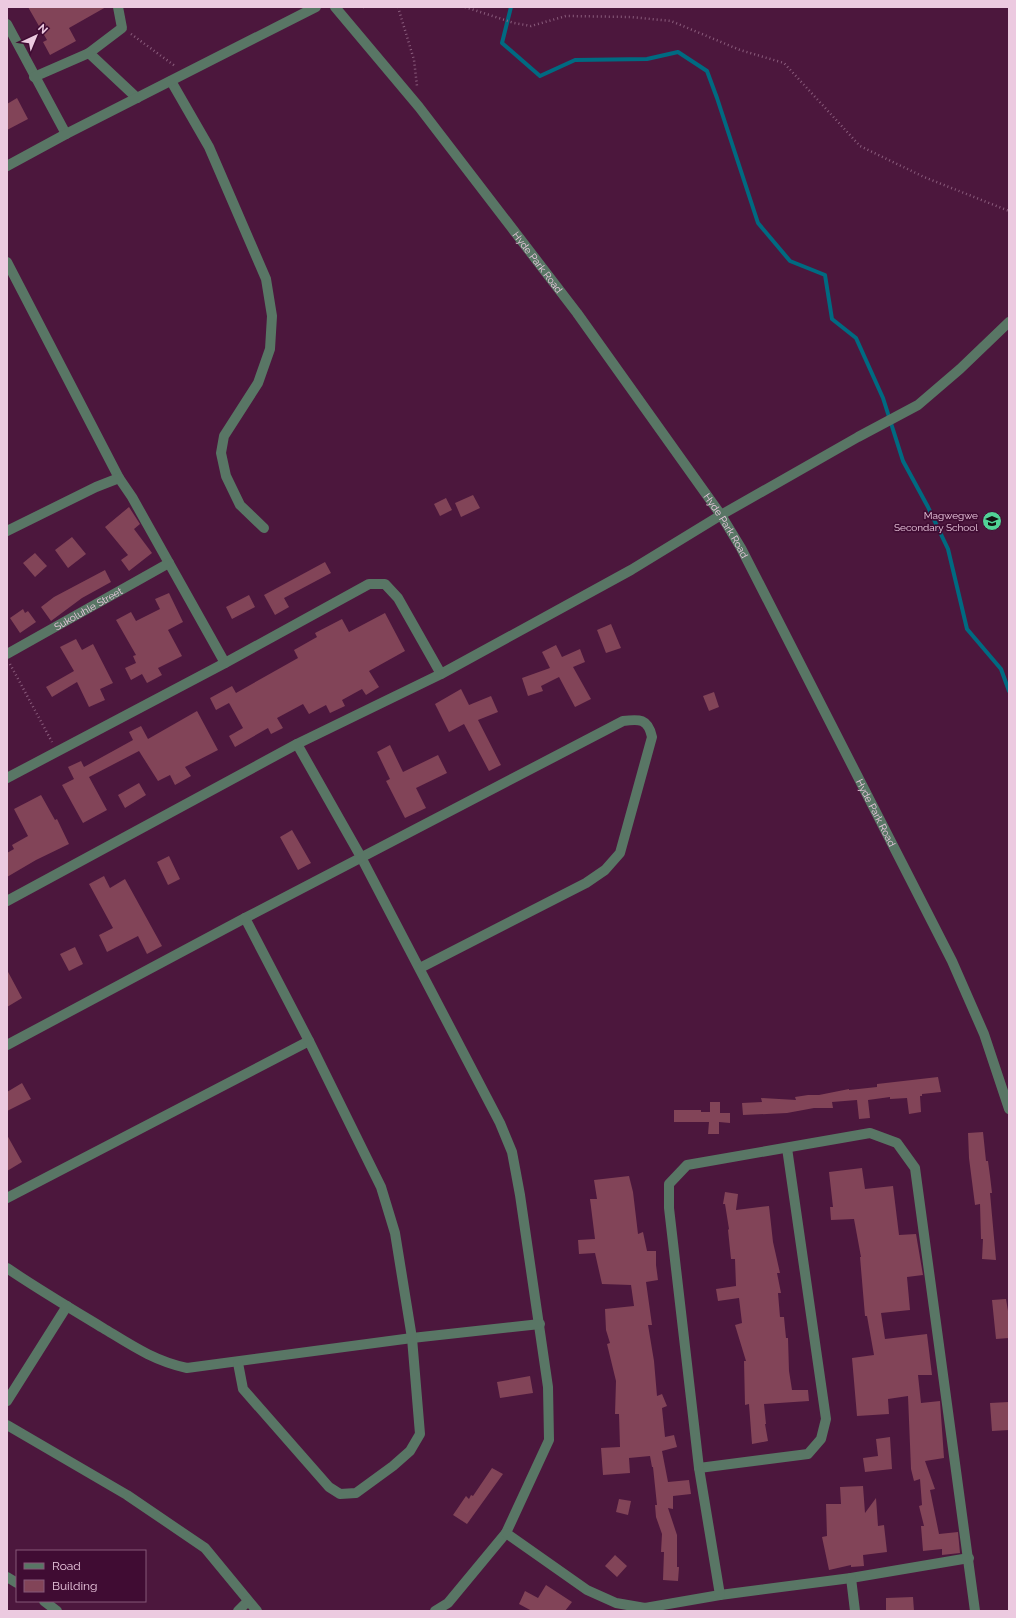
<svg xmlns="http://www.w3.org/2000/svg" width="1016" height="1618" viewBox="0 0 1016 1618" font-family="Raleway,sans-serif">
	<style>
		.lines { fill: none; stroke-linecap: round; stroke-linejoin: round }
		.stream { stroke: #006a81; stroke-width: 4 }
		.building { fill: #824458 }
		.path { stroke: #8a5c7c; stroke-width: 2.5; stroke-dasharray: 1 3; stroke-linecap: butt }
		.minor { stroke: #597665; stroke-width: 10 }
		.labels { text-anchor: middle; stroke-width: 3.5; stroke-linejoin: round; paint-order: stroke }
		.street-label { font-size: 10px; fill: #eccae0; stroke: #400c33 }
		.poi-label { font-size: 10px; fill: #eccae0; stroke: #400c33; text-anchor: end }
	</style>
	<rect width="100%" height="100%" fill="#4c173d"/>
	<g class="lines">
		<path class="stream" d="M511,7L502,43L540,76L575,60L647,59L678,52L707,71L717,98L758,223L790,261L825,275L832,319L856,338L883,398L903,461L928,507L948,549L967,629L1001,669L1009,691"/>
	</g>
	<path class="building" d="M28,7H106L69,28L76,41L50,55L43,42L47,40Z
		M17,98L28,119L7,130V104Z
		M473,495L480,508L461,517L455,503Z
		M446,498L452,510L440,516L434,504Z
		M129,507L140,524L134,529L152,553L129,571L121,560L128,555L105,527Z
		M72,537L86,554L68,568L55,550Z
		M35,553L47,566L35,577L23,563Z
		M325,562L331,573L284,598L289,607L275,615L264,595Z
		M105,570L111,582L82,598L51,621L41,607L54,597Z
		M169,593L183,622L168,630L182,656L158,668L162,675L147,683L142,674L131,680L125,668L136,663L133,656L136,655L116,620L131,612L136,621L160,609L155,599Z
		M249,595L255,607L232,619L226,607Z
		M23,609L25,613L28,611L36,622L20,633L10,618Z
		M385,613L405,651L369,671L379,687L366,695L362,689L342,700L345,706L330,713L326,705L309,714L303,704L277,718L283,728L271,734L268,728L235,747L229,736L243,728L229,703L216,710L210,698L232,686L236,693L298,658L294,650L317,637L315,633L342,619L349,632Z
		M611,624L621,648L606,653L597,630Z
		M76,639L82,650L93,644L113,683L100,689L105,700L89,707L77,682L52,697L46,687L74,671L60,647Z
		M556,645L562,657L580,649L585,662L573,667L591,699L575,707L559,677L541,686L543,691L528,696L522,678L550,668L542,652Z
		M461,689L469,705L491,696L498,712L478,720L501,765L489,771L464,724L449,732L435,704Z
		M714,692L719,707L709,711L703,696Z
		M197,711L218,750L185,767L191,776L175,785L170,775L158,781L139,751L89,777L107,810L83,823L62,785L74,779L68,767L81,761L84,767L133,740L129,732L141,726L148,739Z
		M390,745L403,772L438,755L447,773L416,788L426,808L405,818L386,781L390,779L377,752Z
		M139,783L146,795L125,808L118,795Z
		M41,795L55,820L57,819L69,844L36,860L7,877V853L14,849L12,845L28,836L14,809Z
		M292,830L311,863L298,870L280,837Z
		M169,856L180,879L168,885L157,862Z
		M104,876L110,888L125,879L162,946L147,954L138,936L107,952L99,935L113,928L89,884Z
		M75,947L83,964L69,971L60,954Z
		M7,970L22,998L7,1007Z
		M938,1077L941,1092L922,1094V1096H920L921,1112L909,1114L907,1098L890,1099V1097L868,1100L870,1118L859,1119L857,1100L832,1102L833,1108H814L787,1113L743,1115L742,1103L762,1102L761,1098L796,1100L795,1097L808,1095H819L849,1089V1090L877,1087V1084Z
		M22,1083L31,1099L7,1111V1092Z
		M710,1102H720V1113H730V1123L719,1122V1134H708L709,1122H674V1110H701V1112H710Z
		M983,1132L986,1161H988L990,1176L992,1193H990L996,1260L982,1259L983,1239H981L980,1204L975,1205L969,1158L968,1133Z
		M7,1135L22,1162L7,1171Z
		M862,1168L865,1189L893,1186L899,1235L916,1234L923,1275L907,1277L910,1310L881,1313L885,1339L927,1334L932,1375H918L921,1403L940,1401L944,1458L925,1461L935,1489L930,1490L939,1534L958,1532L960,1553L942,1555V1549L923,1551L921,1526H924L919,1506L922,1505L920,1479L914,1481L911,1469L908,1396L888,1399L889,1414L857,1416L852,1358L874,1355L867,1316H865L860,1257H861L854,1219L831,1220L830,1207H833L829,1172Z
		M629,1176L633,1192L638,1234L643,1232L647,1251H656V1265L658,1280L646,1282L652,1325H648L654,1361L657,1396L662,1394L667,1406L662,1408L665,1437L674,1435L677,1447L662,1451L668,1482L689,1480L691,1494L673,1496V1509L668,1508L677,1535V1567H679L678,1581L663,1580L664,1552H661L662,1534L656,1517L655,1505H657L653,1467H652L650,1456L629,1458L630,1473L603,1475L601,1448L620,1447L619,1414H615L616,1381L607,1344L610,1343L606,1330L605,1309L634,1306L631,1285L602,1284L595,1253L579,1254L578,1240L595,1239L590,1199H597L594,1180Z
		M725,1192L738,1194L736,1210L769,1206L773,1242L780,1273H777L781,1293H778L780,1317H784L786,1338H788L789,1371L792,1390H808L809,1401L764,1404L766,1424H765L768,1441L752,1444L749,1404L745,1405L744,1361H746L735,1325L742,1323L739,1298L718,1301L716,1289L736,1286L735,1259H731L728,1230L729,1229L725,1204H723Z
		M1006,1299L1009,1317V1338L996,1339L992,1300Z
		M530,1376L533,1393L500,1398L497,1382Z
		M1009,1402V1430L992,1431L990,1403Z
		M890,1437L892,1469L865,1472L863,1458L878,1456L876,1439Z
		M492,1468L503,1474L467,1524L453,1515L466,1496L469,1499L471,1495L473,1496Z
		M863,1486L865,1513L876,1498L878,1526L884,1525L887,1552L863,1555L864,1566L851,1567V1565L829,1570L822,1537L827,1536L826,1504H841L840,1487Z
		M619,1499L631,1501L628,1515L616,1512Z
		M615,1555L627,1566L617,1577L605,1566Z
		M546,1585L572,1602L565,1611H532L519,1604L525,1591L538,1598Z
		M913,1597L914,1611H886V1598Z"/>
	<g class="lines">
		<path class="path" d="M363,7H367
			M398,7L414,60L417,86
			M465,7L514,23L531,26L566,16L631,17L671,21L740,50L784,63L860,146L924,177L1009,211
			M131,34L175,66
			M10,664L52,742"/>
		<g class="minor">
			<path id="s1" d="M335,7L419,107L577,313L721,515L741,548L952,961L984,1034L1009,1109"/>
			<path d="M7,24L66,134"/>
			<path d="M89,53L137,98"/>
			<path d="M34,77L89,53L122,28L118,7"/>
			<path d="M171,81L209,147L266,279L272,316L270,349L258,383L224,436L221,453L226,476L240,505L264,528"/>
			<path d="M7,166L66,134L316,7"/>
			<path d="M7,262L119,478"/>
			<path d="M7,531L96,487L119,478L132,497L225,663"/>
			<path id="s2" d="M7,654L169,563"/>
			<path d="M297,744L361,857L500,1123L512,1152L520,1195L548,1387L549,1440L506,1533L448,1603L435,1611"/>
			<path d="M7,778L225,663L369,584H385L398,598L441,674"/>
			<path d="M7,901L297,744L441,674L631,570L721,515L858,437L918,405L960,369L1009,322"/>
			<path d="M7,1045L245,918L623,721C639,719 648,718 652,737L620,853L605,870L586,883L420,968"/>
			<path d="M7,1198L309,1041"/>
			<path d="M7,1268C38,1289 70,1308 103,1328C131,1345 154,1361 187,1368L412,1338L540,1324"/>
			<path d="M238,1363L243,1389L329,1487L340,1494L356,1493L393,1466L410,1451L420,1434L412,1338L395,1233L381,1187L309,1041L245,918"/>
			<path d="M7,1401L67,1306"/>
			<path d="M7,1425L127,1495L205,1548L257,1611"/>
			<path d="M699,1468L808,1454L821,1439L826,1419L787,1148"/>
			<path d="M506,1533L587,1590L616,1603L645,1608L720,1595L851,1578L969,1558"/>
			<path d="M7,1577L17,1583"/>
			<path d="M851,1578L855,1611"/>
			<path d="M720,1595L699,1468L669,1208V1184L687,1165L870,1133L897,1143L915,1168L975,1611"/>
			<path d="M44,1601L57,1611"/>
			<path d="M238,1611L248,1601"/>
		</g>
	</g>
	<defs>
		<symbol id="school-disc" viewBox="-11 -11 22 22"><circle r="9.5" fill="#51d397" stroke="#400c33"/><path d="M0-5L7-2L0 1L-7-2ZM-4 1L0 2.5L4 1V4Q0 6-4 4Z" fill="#111"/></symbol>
	</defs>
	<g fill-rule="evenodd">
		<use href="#school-disc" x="981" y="510" width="22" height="22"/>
	</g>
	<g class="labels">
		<g class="street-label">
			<text dy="4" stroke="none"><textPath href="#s1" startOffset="326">Hyde Park Road</textPath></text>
			<text dy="4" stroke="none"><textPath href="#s1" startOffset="650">Hyde Park Road</textPath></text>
			<text dy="4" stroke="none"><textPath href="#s2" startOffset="93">Sukoluhle Street</textPath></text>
			<text dy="4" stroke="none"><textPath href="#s1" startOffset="974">Hyde Park Road</textPath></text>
		</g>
		<g class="poi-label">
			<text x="978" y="519">Magwegwe<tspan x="978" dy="12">Secondary School</tspan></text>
		</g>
	</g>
	<rect width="1016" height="1618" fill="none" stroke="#eccae0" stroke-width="16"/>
	<rect x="16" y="1550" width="130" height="52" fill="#400c33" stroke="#855878"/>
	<rect x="24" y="1563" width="20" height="6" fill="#597665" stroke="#855878"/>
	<text x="52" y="1570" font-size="12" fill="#eccae0">Road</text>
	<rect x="24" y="1580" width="20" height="12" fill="#824458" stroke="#855878"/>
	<text x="52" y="1590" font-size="12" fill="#eccae0">Building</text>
	<g transform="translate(36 36) rotate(44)" stroke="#400c33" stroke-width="3" paint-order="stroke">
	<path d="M0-3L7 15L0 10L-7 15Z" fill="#eccae0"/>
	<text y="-6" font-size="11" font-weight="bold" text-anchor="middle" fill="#eccae0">N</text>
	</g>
</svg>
